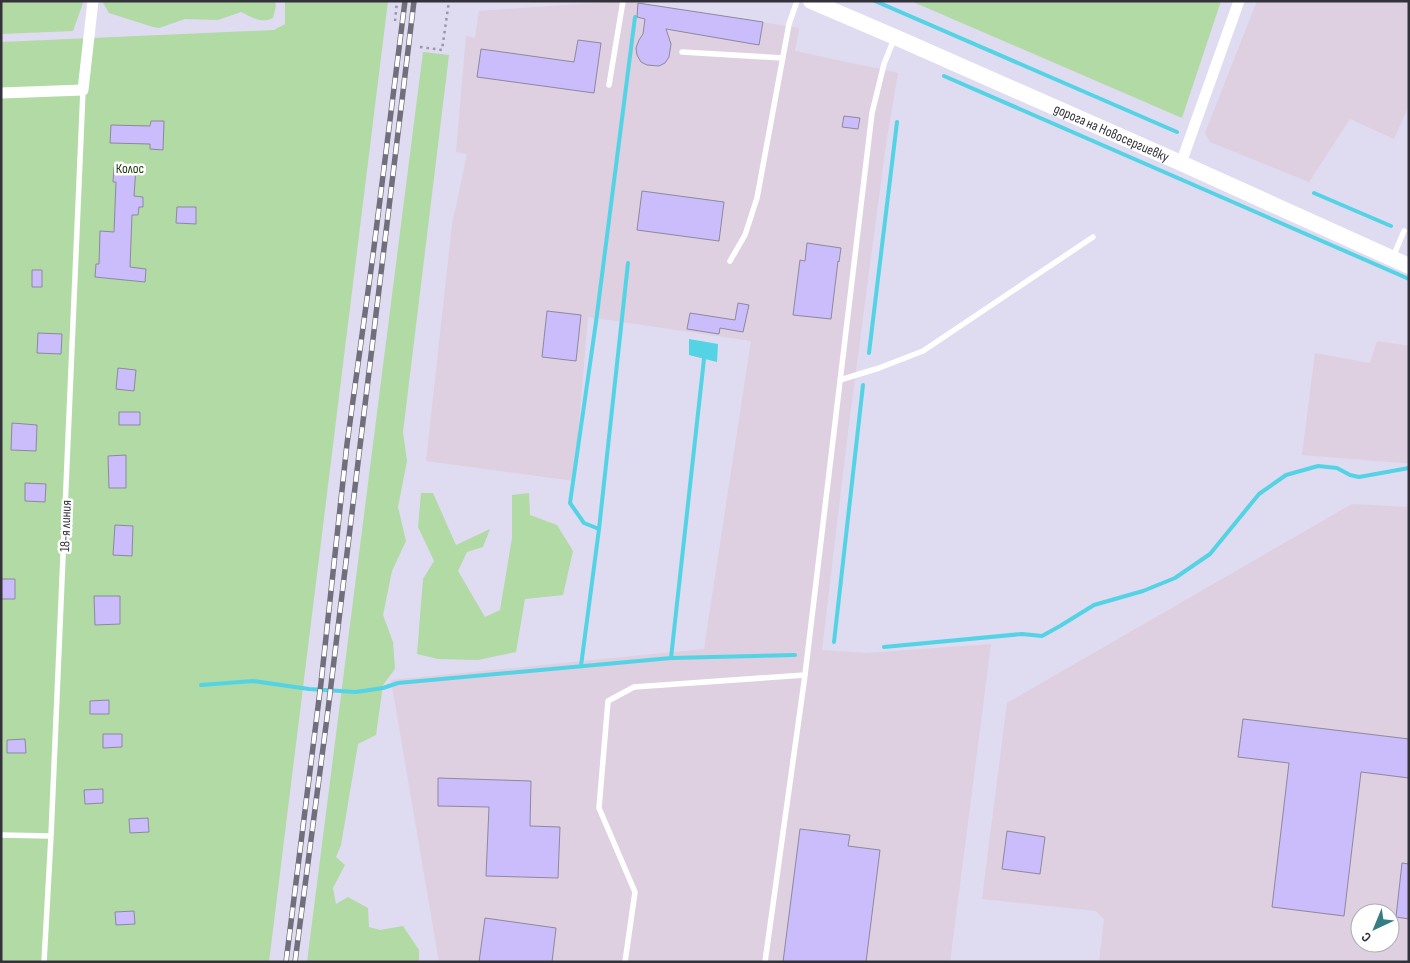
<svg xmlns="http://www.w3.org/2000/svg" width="1410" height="963" viewBox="0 0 1410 963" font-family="'Sofia Sans Condensed',sans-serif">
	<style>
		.industrial { fill: #decfe1; fill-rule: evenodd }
		.green { fill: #b2daa5 }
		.water { fill: #54d3e4 }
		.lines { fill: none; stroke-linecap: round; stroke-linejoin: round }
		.stream { stroke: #54d3e4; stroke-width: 4 }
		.building { fill: #cbbcfc; stroke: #8d899d }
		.path { stroke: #9895a5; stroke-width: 2.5; stroke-dasharray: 2.5 4; stroke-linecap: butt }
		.lane { stroke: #fff; stroke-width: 5.5 }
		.street { stroke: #fff; stroke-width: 11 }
		.secondary { stroke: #fff; stroke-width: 16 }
		.rail-casing { stroke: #716f7c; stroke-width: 5.5 }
		.rail { stroke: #fff; stroke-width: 4; stroke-dasharray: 11; stroke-linecap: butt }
		.labels { text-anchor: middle; stroke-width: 5; stroke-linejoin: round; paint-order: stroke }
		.street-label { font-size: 14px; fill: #33323a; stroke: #fff }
		.park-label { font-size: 14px; fill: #1e4010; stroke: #fff }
	</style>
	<rect width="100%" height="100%" fill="#dfdbf1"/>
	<path class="industrial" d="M623,1L638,3L799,28L795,51L898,73L886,144L848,431L822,650L867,653L991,644L950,962H439L391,680L704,649L751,341L588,317L574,481L426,461L452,225L467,154L456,152L466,36L475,38L479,11Z
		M1257,1H1409V105L1394,139L1350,119L1309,182L1210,142L1205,133Z
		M1377,341L1409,346V463H1403L1302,455L1315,353L1370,363Z
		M1352,504L1409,507V962H1099L1104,919L1096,911L982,899L1007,703ZM1360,913H1390V943H1360Z"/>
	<path class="green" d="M1,1H82L83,3L73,31L1,34Z
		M102,1H275L276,6L273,18C262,24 251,17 241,12L218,20L185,19L159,28L153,27L109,13Z
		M285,1H388L269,962H1V42L274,30L285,24Z
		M911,1H1221L1182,118Z
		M423,52L449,55L403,432L407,461L398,507L406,541L392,571L383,615L393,642L395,669L383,685L376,735L358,744L341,845L336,857L345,865L333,888L336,904L348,897L368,908L369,927L380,930L403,926L419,950V962H307Z
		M421,493H433L456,545L490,529L483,547L467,552L458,571L485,617L500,610L512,538V495L529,493L530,515L557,525L573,551L563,595L525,599L516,652L478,660L438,659L417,654L423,579L434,561L418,527Z"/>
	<path class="water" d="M689,339L718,344L717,362L689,355Z"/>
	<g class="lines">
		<path class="stream" d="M875,1L1177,132
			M944,76L1409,279
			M1314,193L1391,226
			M869,353L897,122
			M599,529L628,263
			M834,642L863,385
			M884,647L1022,634L1042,636L1060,626L1094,605L1143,591L1175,578L1210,554L1259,494L1286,475L1318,466L1337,468L1350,475L1359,477L1409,468
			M671,658L704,359
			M581,666L599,529L584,523L570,503L596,322L635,17
			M201,685L253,681L309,689L356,692L383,688L398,683L671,658L795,655"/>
	</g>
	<path class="building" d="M638,3L763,22L759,45L666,29L671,44L669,57L665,63L659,66L647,65L641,62L637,55L636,48L639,40L643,34L645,19L637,17Z
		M578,40L601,43L594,93L477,77L481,49L574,62Z
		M844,116L860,118L858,129L842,127Z
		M151,121H164L163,150L150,149V144L110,143L111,125L150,126Z
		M114,167L136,168L134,196L143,197V207H139L138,215H132L130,267L146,269L145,282L95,277L96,264H99L100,231L114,232L116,182H113Z
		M642,191L724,202L719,241L637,230Z
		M177,207H196V224L176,223Z
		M807,243L841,248L839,262L838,261L831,319L793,315L800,260L805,261Z
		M32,270H42V287H32Z
		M738,303L749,305L743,332L720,328L719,334L687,329L690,313L735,320Z
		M547,311L581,315L576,361L542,357Z
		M38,333L62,334L61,354L37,353Z
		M118,368L136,370L134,391L116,389Z
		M119,412H140V425H119Z
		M12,423L37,425L36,451L11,450Z
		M126,455V488H109L108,456Z
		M25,483L46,484L45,502L25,501Z
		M115,525L133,526L132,556L113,555Z
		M1,579H15V599H1Z
		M94,596H120V624L95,625Z
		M109,700V714H90V701Z
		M1243,719L1409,739V778L1361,772L1344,916L1272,907L1289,763L1238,757Z
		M103,734H122V747L103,748Z
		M25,739L26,753H7V740Z
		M438,778L531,781L530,826L560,827L558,878L486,876L489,807L438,806Z
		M103,789V803L85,804L84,790Z
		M148,818L149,832L130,833L129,819Z
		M800,829L850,835L848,846L880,850L866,962H783Z
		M1007,831L1045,837L1040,874L1002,869Z
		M1402,863L1409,864V919L1396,917Z
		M134,911L135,924L116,925L115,912Z
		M485,918L556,928L552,962H479Z"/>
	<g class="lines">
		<path class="path" d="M395,21L397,1
			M420,47L442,50L449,1"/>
		<path class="lane" d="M682,52L783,58
			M609,85L623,1
			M1393,257L1404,231
			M730,261L745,235L757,198L789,24L797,1
			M840,380L879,368L923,351L1093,237
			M1,835L51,836
			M44,962L51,836L83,90
			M625,962L635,892L599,808L608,701L634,687L805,675
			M765,962L805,675L872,113L884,64L894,39"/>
		<path class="street" d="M1,93L83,90L93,1
			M1181,163L1239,1"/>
		<path class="secondary" id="s1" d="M811,1L895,37L1181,163L1409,266"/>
		<defs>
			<path id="rail" d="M286,962L321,683L347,444L373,255L405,1
				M295,962L328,710L414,1"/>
		</defs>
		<use href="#rail" class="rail-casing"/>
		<use href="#rail" class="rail"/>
	</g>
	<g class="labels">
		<g class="street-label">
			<text dy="5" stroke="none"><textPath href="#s1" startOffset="328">дорога на Новосергиевку</textPath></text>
			<text transform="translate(65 526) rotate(-88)" y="5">18-я линия</text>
		</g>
		<g class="park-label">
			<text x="130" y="173">Колос</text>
		</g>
	</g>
	<rect width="1410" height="963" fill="none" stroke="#33323a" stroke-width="5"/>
	<g transform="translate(1375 928) rotate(224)"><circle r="24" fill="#ffffff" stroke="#adadb0"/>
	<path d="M0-4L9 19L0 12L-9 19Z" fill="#357d84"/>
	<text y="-8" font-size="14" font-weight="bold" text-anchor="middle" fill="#33323a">С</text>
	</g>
</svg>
